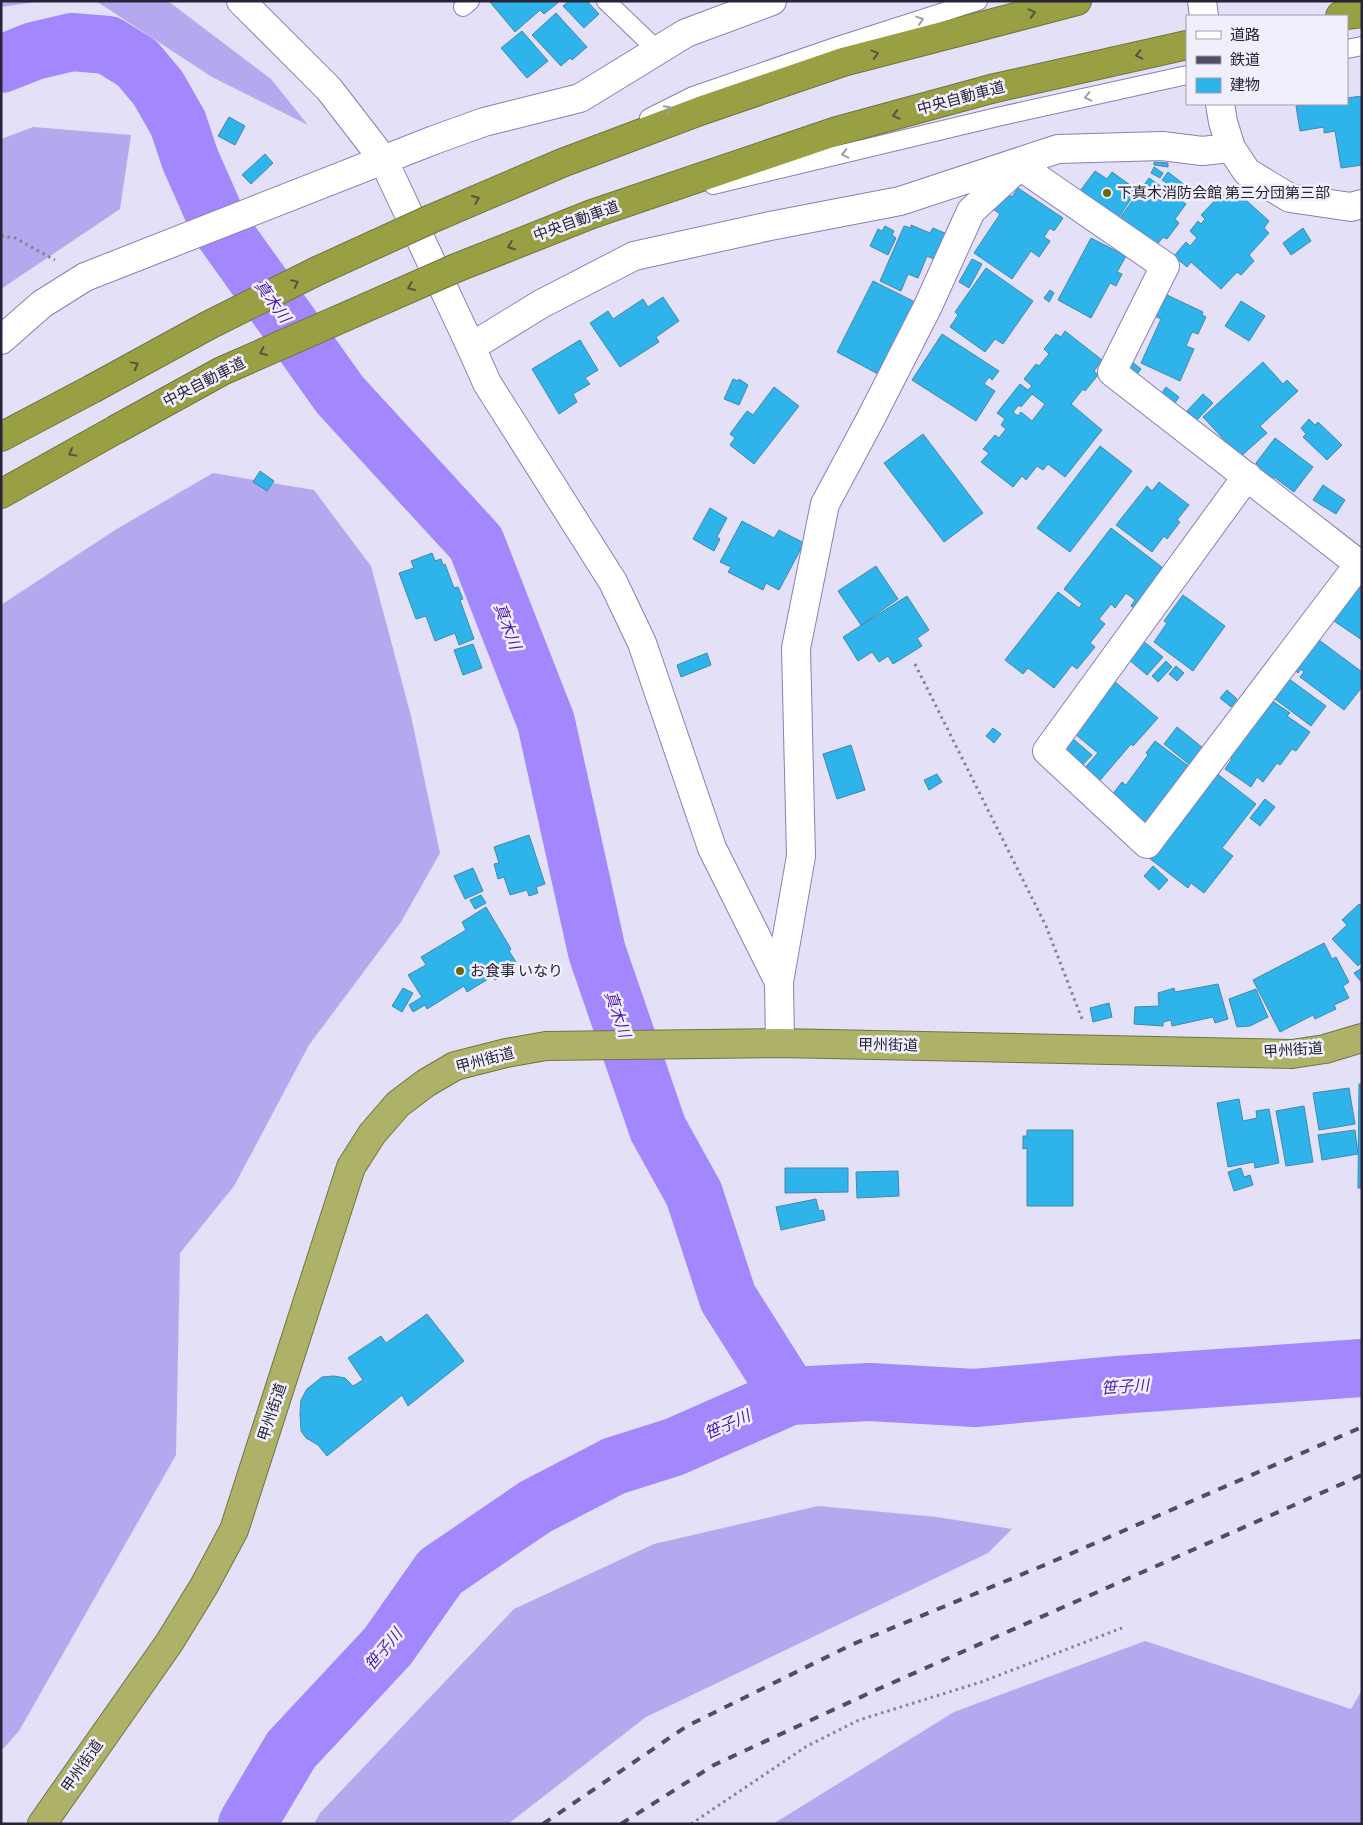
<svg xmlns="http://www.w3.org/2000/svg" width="1363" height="1825" viewBox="0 0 1363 1825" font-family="Bitter,'Noto Sans JP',serif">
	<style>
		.forest { fill: #b5a8ef }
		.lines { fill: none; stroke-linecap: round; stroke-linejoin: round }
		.river { stroke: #a287fd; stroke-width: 58 }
		.building { fill: #2fb3eb; stroke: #4688a8; fill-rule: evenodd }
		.service-casing { stroke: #8a7fb7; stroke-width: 20 }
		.minor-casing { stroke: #8a7fb7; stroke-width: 30 }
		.secondary-casing { stroke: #8a7fb7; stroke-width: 30 }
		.trunk-casing { stroke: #717440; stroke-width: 30 }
		.motorway-casing { stroke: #717440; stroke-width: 30 }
		.path { stroke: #848198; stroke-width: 3; stroke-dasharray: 2.5 4; stroke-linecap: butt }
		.service { stroke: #fff; stroke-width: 18 }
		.minor { stroke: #fff; stroke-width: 28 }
		.secondary { stroke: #fff; stroke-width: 28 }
		.trunk { stroke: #aeb268; stroke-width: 28 }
		.motorway { stroke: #999f43; stroke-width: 28 }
		.rail { stroke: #514d64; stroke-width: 4; stroke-dasharray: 9 9; stroke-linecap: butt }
		.motorway-bridge-casing { stroke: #717440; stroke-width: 30; stroke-linecap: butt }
		.motorway-bridge { stroke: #999f43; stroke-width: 28 }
		.oneway { stroke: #55553d }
		.oneway2 { stroke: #9e9ca6 }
		.poi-dot { fill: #676b0c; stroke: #f0effb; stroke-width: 2 }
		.labels { text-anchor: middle; stroke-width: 5; stroke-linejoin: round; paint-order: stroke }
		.street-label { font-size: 15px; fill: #272339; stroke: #f0effb }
		.poi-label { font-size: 15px; fill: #272339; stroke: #f0effb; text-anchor: start }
		.water-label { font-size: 16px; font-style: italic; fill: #511ba7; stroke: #f0effb }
	</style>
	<rect width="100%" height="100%" fill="#e3e0f8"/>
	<path class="forest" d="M1,1H42L1,7Z
		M96,1H168L271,79L308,125L212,77Z
		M33,127L131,135L120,209L1,289V139Z
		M213,473L314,490L371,566L411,716L440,853L401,922L309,1045L234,1186L180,1253L176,1455L19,1731L1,1751V605L115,530Z
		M818,1506L937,1517L1012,1529L988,1553L646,1717L508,1824H314L320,1813L514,1609L654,1544Z
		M1145,1641L1351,1709L1362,1690V1824H773L954,1712Z"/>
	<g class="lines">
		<path class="river" d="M1,64L34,51L72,42L108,45L137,63L158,88L178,123L190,159L220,227L340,395L476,543L546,722L597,952L658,1129L694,1194L728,1298L790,1396
			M247,1824L291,1750L388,1646L440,1572L535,1507L614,1466L674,1447L790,1396L870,1392L975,1398L1117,1385L1362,1368"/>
	</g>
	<path class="building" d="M491,1H560L544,14L540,10L515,32L490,2Z
		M569,1H587L599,14L584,28L563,6Z
		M556,13L587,47L572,60L570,58L561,66L532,35Z
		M522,31L548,61L527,78L501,48Z
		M1362,96V165L1341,168L1335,131L1324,133V127L1300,131L1296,106L1312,104H1347V98Z
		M229,117L245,126L235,145L218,136Z
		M265,154L273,163L251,184L242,175Z
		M1154,162L1168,163V167L1154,165Z
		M1154,167L1163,173L1160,178L1151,173Z
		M1095,171L1107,179L1112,172L1137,190L1117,220L1077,195Z
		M1168,172L1186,186L1180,193L1162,180Z
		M1149,178L1186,204L1175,219L1179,223L1167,239L1163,237L1154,249L1117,222Z
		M1018,188L1063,218L1054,231L1050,228L1044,237L1050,241L1039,257L1031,251L1012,279L974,253L1000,214L993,209L1005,192L1012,197Z
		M1237,192L1269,221L1264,228L1269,233L1249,255L1254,261L1241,275L1237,272L1221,289L1191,262L1187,267L1174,256L1186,242L1190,246L1197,238L1190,231L1198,221L1201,224L1205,219L1201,215L1222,193L1230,200Z
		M911,225L930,233L933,228L947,234L936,260L927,256L918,278L908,274L901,291L880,281L904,226L911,228Z
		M885,226L894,231L892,235L896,238L888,255L870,246L878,229L882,231Z
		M1303,228L1311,241L1291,255L1283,243Z
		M1091,238L1126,256L1117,272L1122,274L1116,286L1110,283L1091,318L1058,300Z
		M972,259L982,264L969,288L959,282Z
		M986,268L1033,301L1003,344L995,339L985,352L950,327L958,315L955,312Z
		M873,281L915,302L878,374L837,352Z
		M1050,290L1054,293L1049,302L1044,298Z
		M1165,294L1203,312L1202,315L1206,317L1198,334L1192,332L1186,346L1194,349L1180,381L1141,363L1161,319L1155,316Z
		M663,297L679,321L656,337L659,342L620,367L590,323L608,311L613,319L643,299L648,307Z
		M1241,301L1265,316L1249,341L1225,326Z
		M1065,331L1102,360L1094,371L1098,375L1085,391L1083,389L1071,404L1102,430L1065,477L1048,464L1043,470L1037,466L1026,480L1022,476L1013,487L981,462L989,453L983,449L995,435L999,438L1006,429L1001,425L1005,419L997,413L1020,384L1028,390L1032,386L1024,379L1036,364L1039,366L1049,354L1044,349L1056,334L1061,337ZM1032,394L1045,404L1032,421L1021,412L1018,416L1013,412L1019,405L1021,407Z
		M942,334L999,371L992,380L989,377L984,384L995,391L976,421L912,380Z
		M580,340L598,370L585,378L590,384L573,394L577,402L559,414L532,369Z
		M1131,361L1141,369L1135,377L1125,370Z
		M1263,362L1283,384L1287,380L1298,391L1260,426L1267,433L1240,457L1203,417Z
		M733,379L738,381L739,379L748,385L739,405L724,399Z
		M774,387L799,406L754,464L730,445L735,438L730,434L747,411L753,415Z
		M1166,387L1179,397L1172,407L1159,397Z
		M1203,394L1213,403L1197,420L1187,411Z
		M1309,419L1315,425L1318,422L1342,445L1327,460L1303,437L1306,434L1301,428Z
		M923,434L983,513L944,542L884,463Z
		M1275,438L1313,467L1294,492L1274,477L1270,482L1258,473L1261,468L1256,463Z
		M1100,446L1132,471L1070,552L1037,528Z
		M260,471L274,481L267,491L253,482Z
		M1159,482L1189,505L1177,520L1180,522L1167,539L1164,536L1152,552L1116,525L1147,486L1152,491Z
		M1323,485L1345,500L1336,514L1313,500Z
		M710,508L727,518L717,537L720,539L714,551L693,539Z
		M742,521L774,538L779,530L804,543L779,590L766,583L763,590L728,572L731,567L720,562Z
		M1111,528L1167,571L1137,610L1131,606L1135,600L1126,593L1115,608L1111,604L1099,619L1105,624L1090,643L1095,647L1077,669L1072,665L1054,688L1028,668L1023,674L1005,660L1058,592L1079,608L1082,604L1064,589Z
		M432,553L435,561L441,559L443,565L445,564L454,588L458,587L463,599L460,600L474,639L459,645L455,633L435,641L426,616L416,619L399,573L414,568L411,561Z
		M876,566L898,599L861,625L838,591Z
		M1362,575V640L1331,619Z
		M1183,595L1225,626L1193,671L1154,642L1167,623L1164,621Z
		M907,596L929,630L917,638L922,646L893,664L888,656L879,662L872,652L858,661L843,637Z
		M1315,637L1362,672V687L1344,710L1300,677L1304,672L1301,669L1298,673L1291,667Z
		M1143,641L1163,657L1147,675L1128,659Z
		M473,644L482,668L463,675L454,650Z
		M707,653L711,665L681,677L677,665Z
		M1166,661L1172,667L1158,682L1152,676Z
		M1176,666L1184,673L1177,681L1169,674Z
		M1285,676L1326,706L1311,726L1271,696Z
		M1114,681L1158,718L1133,746L1131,744L1096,785L1081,772L1098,753L1075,734L1092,714L1088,711Z
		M1227,690L1237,699L1231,707L1220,698Z
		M1268,698L1290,713L1287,716L1310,732L1296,751L1292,749L1280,765L1277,763L1263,782L1257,777L1251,787L1225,769L1232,759L1225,754Z
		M1177,727L1203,748L1190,765L1164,744Z
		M993,728L1001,734L994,743L986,736Z
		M1072,738L1092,755L1080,768L1061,751Z
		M1155,741L1191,768L1147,826L1112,795L1122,782L1126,785L1148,755L1146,753Z
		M851,745L865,790L837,799L823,754Z
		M1215,772L1256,804L1222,848L1233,856L1204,893L1191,883L1188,888L1149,858Z
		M937,774L942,782L929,790L924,780Z
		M1265,799L1275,807L1260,826L1250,818Z
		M529,835L545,884L536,887L538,893L529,896L527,890L510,895L504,877L498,879L494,864L499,863L494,847Z
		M1153,866L1168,880L1159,890L1144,876Z
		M473,868L483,891L465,899L454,876Z
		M481,895L486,903L475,909L470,900Z
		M1359,904L1362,906V962L1358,966L1332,939L1347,925L1342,920Z
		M486,907L511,949L509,951L516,962L507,967L510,971L495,980L493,976L467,992L464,986L427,1009L425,1005L413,1012L409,1005L422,997L408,975L426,965L421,957L466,930L462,922Z
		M1324,943L1332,959L1336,957L1349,982L1343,986L1349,998L1334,1005L1336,1009L1315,1019L1313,1015L1280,1032L1253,980Z
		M1362,968V983L1354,973Z
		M1218,984L1228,1019L1215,1023L1213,1017L1172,1026L1171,1020L1163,1022V1026L1134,1024L1135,1007L1159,1006L1158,993L1174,988L1175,992Z
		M403,988L413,993L402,1012L392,1006Z
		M1256,989L1268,1017L1250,1026L1237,1027L1229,999Z
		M1109,1003L1112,1017L1093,1022L1090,1008Z
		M1359,1084H1362V1188H1358Z
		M1349,1088L1355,1124L1319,1130L1313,1093Z
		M1239,1099L1243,1121L1257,1118L1256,1111L1269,1109L1279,1163L1255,1168L1254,1162L1228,1167L1217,1103Z
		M1304,1106L1313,1162L1286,1166L1276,1111Z
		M1027,1130H1073V1206H1027V1148L1023,1149V1136H1027Z
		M1355,1130L1358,1154L1322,1160L1318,1135Z
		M785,1168H848V1192L785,1193Z
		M1241,1168L1244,1177L1250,1175L1253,1185L1234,1191L1228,1172Z
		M898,1171L899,1196L857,1198L856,1172Z
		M816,1199L819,1211L823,1210L825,1220L781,1230L776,1207Z
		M427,1314L464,1361L408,1406L402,1395L327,1456L318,1445L306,1438L301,1431L300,1413L301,1400L307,1389L322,1377L334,1376L345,1378L353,1386L363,1380L348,1358L381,1336L386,1343Z"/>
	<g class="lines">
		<defs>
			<path id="service" d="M606,1L657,50
				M463,7L470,1
				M1347,49L1362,46
				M649,118L693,96L835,47L978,1
				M713,185L997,117L1187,75"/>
			<path id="minor" d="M241,1L329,89L383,159L471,347L541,304L634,256L770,226L900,201L1058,149L1162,146L1202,151L1231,148
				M1020,166L1165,266L1112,372L1359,564L1147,844L1047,751L1247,476
				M1,340L42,304L85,277L434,140L484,122L580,98L686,33L772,1
				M471,347L487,383L613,582L642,643L712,848L779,982
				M780,1043L779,982L801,856L796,648L825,504L871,418L928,306L971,211L1021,165"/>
			<path id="secondary" d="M1202,1L1204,16
				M1220,104L1223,122L1231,148L1247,172L1290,198L1351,207L1362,204"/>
			<path id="trunk" d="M42,1824L169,1643L204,1586L234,1530L351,1167L372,1134L398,1104L426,1083L455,1066L506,1053L546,1046L780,1043L1292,1054L1325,1049L1362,1038"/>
			<path id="motorway" d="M1340,16L1362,13
				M431,219L562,163L700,111L843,62L1077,1
				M456,268L592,214L837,131L991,89L1187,45
				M1,437L92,389
				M1,494L115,430"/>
		</defs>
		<use href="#service" class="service-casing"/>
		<use href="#minor" class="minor-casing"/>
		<use href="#secondary" class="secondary-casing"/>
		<use href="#trunk" class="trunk-casing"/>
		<use href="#motorway" class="motorway-casing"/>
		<path class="path" d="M1,236L15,238L55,260
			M915,664L1046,926L1082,1019
			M691,1824L807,1746L859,1720L981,1682L1122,1628"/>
		<use href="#service" class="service"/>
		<use href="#minor" class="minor"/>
		<use href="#secondary" class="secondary"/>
		<use href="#trunk" class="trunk"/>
		<use href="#motorway" class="motorway"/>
		<path class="rail" d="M543,1824L687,1726L851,1645L1047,1564L1362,1427
			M621,1824L714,1765L876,1690L1362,1475"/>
		<defs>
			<path id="motorway-bridge" d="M92,389L209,325L317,271L431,219
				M115,430L222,371L456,268"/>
		</defs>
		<use href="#motorway-bridge" class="motorway-bridge-casing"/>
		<use href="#motorway-bridge" class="motorway-bridge"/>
	</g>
	<defs><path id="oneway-chevron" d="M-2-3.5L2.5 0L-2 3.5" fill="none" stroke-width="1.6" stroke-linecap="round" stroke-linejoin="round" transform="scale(1.25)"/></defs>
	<g class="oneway">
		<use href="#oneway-chevron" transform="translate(1032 13) rotate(-15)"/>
		<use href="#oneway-chevron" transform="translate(875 54) rotate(-15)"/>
		<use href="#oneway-chevron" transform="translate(1139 55) rotate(167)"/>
		<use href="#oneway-chevron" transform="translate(896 115) rotate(165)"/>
		<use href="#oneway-chevron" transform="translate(476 199) rotate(-23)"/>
		<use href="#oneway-chevron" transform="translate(511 246) rotate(159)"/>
		<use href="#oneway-chevron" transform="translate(295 283) rotate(-26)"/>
		<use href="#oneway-chevron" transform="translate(411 287) rotate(157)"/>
		<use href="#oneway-chevron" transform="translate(263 352) rotate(156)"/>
		<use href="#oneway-chevron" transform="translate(135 365) rotate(-29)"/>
		<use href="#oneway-chevron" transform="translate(72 453) rotate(151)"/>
	</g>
	<g class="oneway2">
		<use href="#oneway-chevron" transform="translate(920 20) rotate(-18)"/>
		<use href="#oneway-chevron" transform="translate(1088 97) rotate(167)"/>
		<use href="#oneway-chevron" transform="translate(668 109) rotate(-27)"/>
		<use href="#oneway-chevron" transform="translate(845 154) rotate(167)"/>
	</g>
	<g class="poi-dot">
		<circle cx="1107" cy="193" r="5"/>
		<circle cx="460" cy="971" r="5"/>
	</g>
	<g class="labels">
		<g class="street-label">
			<text transform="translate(961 98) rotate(-15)" y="5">中央自動車道</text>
			<text transform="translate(576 221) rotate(-20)" y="5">中央自動車道</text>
			<text transform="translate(204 382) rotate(-27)" y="5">中央自動車道</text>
			<text transform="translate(888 1045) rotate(1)" y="5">甲州街道</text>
			<text transform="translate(1293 1050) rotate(-4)" y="5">甲州街道</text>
			<text transform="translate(485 1060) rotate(-15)" y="5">甲州街道</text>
			<text transform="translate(272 1412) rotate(-72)" y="5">甲州街道</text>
			<text transform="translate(82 1766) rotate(-55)" y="5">甲州街道</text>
		</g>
		<g class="poi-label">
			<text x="1117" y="198">下真木消防会館 第三分団第三部</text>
			<text x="470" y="976">お食事 いなり</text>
		</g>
		<g class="water-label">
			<text transform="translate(273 301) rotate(54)" y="6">真木川</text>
			<text transform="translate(508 626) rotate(69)" y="6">真木川</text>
			<text transform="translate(618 1014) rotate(71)" y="6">真木川</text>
			<text transform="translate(1125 1386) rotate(-4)" y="6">笹子川</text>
			<text transform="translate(727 1424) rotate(-24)" y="6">笹子川</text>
			<text transform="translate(383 1649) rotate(-50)" y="6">笹子川</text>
		</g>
	</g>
	<rect width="1363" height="1825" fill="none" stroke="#272339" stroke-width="5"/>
	<rect x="1186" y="15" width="162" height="90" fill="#f0effb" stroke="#a09dad"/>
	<rect x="1196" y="31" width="25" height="8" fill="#ffffff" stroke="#a09dad"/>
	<text x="1230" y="40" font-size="15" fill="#272339">道路</text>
	<rect x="1196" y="56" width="25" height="8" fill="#514d64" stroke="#a09dad"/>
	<text x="1230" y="65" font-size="15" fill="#272339">鉄道</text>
	<rect x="1196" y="78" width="25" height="15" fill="#2fb3eb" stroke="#a09dad"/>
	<text x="1230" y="90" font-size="15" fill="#272339">建物</text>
</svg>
